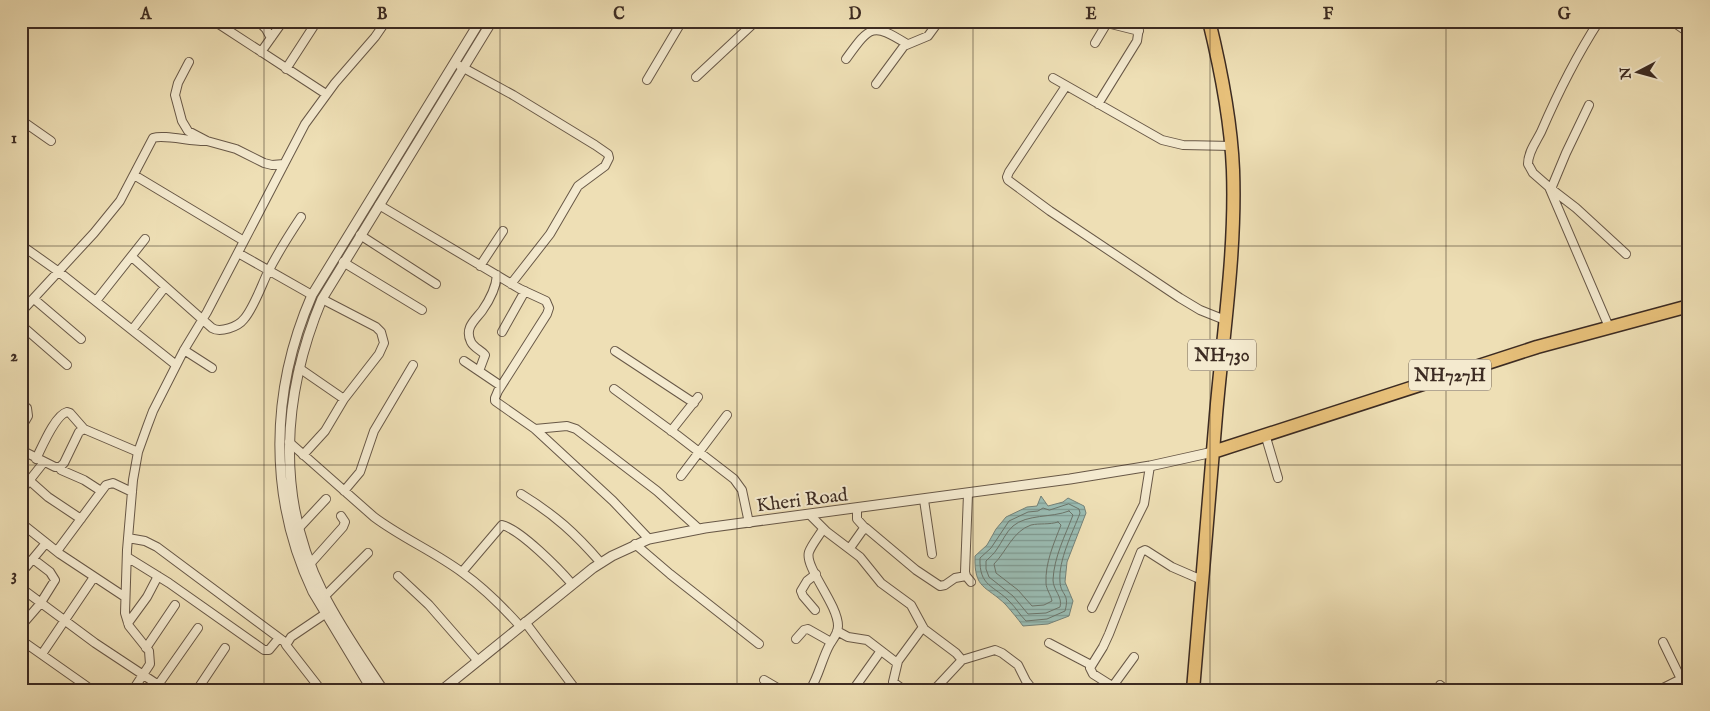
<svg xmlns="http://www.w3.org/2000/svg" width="1710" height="711" viewBox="0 0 1710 711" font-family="'IM FELL English',serif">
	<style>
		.water { fill: url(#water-rules); stroke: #748279 }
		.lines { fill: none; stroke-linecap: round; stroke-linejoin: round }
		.shore { stroke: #6b746a; stroke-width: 1 }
		.minor-casing { stroke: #685847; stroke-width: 10 }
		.tertiary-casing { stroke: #685847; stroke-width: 11 }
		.trunk-casing { stroke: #3c2b22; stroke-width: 15 }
		.minor { stroke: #f4eacf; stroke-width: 8 }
		.tertiary { stroke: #f4eacf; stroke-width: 9 }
		.trunk { stroke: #e7c07a; stroke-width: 12 }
		.grid { fill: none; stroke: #3c2b22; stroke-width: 1; stroke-opacity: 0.55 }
		.labels { text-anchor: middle; stroke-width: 4; stroke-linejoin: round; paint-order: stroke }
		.shield { fill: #f4eacf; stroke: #736456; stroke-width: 1 }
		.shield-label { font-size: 18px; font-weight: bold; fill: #3c2b22 }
		.street-label { font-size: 19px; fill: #3c2b22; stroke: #f4eacf }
		.neatline { fill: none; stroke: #3c2b22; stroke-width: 2 }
		.grid-label { font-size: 16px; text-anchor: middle; font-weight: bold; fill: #3c2b22 }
	</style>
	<defs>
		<pattern id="water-rules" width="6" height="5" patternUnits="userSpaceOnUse" patternTransform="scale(1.25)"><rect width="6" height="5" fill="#9abcb3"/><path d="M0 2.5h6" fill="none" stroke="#7f9991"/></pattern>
	</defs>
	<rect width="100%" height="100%" fill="#eedfb5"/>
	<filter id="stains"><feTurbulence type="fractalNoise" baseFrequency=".004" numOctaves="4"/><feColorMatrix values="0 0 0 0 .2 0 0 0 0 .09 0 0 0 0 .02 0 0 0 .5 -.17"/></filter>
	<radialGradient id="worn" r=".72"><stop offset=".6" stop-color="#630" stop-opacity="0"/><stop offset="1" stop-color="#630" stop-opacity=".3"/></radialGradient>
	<path class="water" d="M1041,496L1048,506L1063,502L1068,498L1084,506L1086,513L1067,562L1065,582L1073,601L1069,616L1048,624L1023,626C1018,619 1012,612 1006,605C986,585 974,590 975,556L987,545L996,529L1006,517L1027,507L1037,506Z"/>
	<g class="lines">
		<path class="shore" d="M1069,504L1079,509L1080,513C1073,532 1058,560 1060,582C1061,596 1070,593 1065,611L1047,619L1026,621C1020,615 1016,608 1010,602C994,585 979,587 980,558L991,548L1009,521L1028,512L1038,511L1043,508L1049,510Z
			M1069,511L1073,515C1065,536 1054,557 1053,580C1053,590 1063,597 1060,607L1046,613L1028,614L1013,596L989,577L986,569V561C990,557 994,554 997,549C1002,542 1006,532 1013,526C1027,514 1051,518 1069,511Z
			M1058,522L1061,525C1054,543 1045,563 1046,583C1046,589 1051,595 1052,601L1044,605L1032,606L1018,590L996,573L994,564C1006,552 1013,531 1031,525C1040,523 1049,525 1058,522Z"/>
		<defs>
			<path id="minor" d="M214,21L326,94
				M258,21L266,29L271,38
				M1599,21C1577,55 1557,95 1541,132C1536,142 1528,152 1528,164L1533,173L1549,187L1609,327
				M1672,21L1689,33
				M1095,43L1107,23L1139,31
				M261,52L283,21
				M846,59C870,26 872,22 907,44
				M189,62L178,83L175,95L182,121L188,131L207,141L236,149L264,163L272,165L284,164
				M460,66L513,95L595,145L608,154L609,158L605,166L578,186L550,234L511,284
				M286,69L317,21
				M696,77L756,21
				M1053,78L1162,140L1183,145L1232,146
				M647,80L682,21
				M876,84L904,46L928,36L939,21
				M1066,86L1009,172L1007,177L1008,180L1050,211L1180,298L1200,310L1225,320
				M1098,104L1137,41L1140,21
				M21,120L51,141
				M134,175L244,241
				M1550,188L1576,208L1626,254
				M1551,189L1566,153L1589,105
				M21,190L24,192
				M379,205L520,289L546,301L549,308L547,314L498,391L495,398V401L535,429L613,501L649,539
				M360,235L436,284
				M21,245L59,272L176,365
				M238,253L312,295
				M132,257L212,328C220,333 238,327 244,319C253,309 261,287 267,274C277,254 289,235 301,217
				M343,262L422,310
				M480,266L503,231
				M34,299L81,339
				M96,301L145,239
				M21,312L94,233L120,201L153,138C164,134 192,142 207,141
				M21,325L67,365
				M132,330L165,287
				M502,332L525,291
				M184,350L212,368
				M615,351L694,403
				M464,361L501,386
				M299,368L344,399
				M479,371L485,355C481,350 474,348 471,342C464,328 475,320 482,311C489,301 496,288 497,275
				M614,389L677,435L734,479L742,490L749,523
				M21,404L27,408L28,416L21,428
				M535,429L567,426L576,429L657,491L699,529
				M671,431L698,397
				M1265,434L1278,478
				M289,442L374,517C402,538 435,552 463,573C485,589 502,606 520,626
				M21,450L55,467H60L64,463L79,432L84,429L138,452
				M303,455L325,431L344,399L379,354L384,343L381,332L376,327L322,299
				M36,459C42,447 55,415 67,412L70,413L84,429
				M61,470L84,480L101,491
				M681,476L727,415
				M30,481L48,497L81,519
				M21,491L44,462
				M344,491L360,472L374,431L413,365
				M521,494C555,515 575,533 601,563
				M968,494L965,572L966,576L971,582
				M924,500L932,554
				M857,509V519L865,528
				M810,515L827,532L860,557L881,583L911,605L924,629L956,653L962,660
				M21,523L60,554L125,597
				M298,529L326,499
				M128,538L145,541L157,547L286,643
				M635,544L670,574L759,644
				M850,548L862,531L866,528L916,570L940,586L945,585L955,578L966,576
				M57,551L106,485L113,483L132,492
				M127,557L169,583L264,650H269L279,638
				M310,564L343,527L345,522L341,516
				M462,572L502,525C521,530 559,569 572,584
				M21,573L46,543
				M398,576L429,605L478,661
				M21,588L95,643L166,690
				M325,596L368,553
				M1092,608L1144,504L1150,466
				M815,610L803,596L801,591L807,581L816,574
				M525,622L576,690
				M128,623L147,597L158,576
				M21,626L40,604L55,580L50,572L33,559
				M837,631L848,637L867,640L897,663
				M796,639L804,630L808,629L831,642
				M21,640L92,690
				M1663,642L1681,679
				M1049,643L1091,665
				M146,648L175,605
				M42,654L94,577
				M764,680L781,690
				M158,685L198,628
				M1440,685L1446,690
				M1112,686L1093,674L1090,668L1103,647L1109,634L1141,552L1145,550L1147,551L1172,567L1202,580
				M133,690L150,664L149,651L129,626L125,613L127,550L133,480L138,452L147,427L153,411L184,350L207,312L305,124L335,83L375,37L386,21
				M197,690L225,648
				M321,690L286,645L291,637L325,614
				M810,690C819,676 822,658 830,644C834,638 838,633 838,626C838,604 804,567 809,552C812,544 819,536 823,529
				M853,690L880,652
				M904,690L893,682L898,661L923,627
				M934,690L962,660L995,650L1002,653L1018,665L1026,681L1033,690
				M1110,690L1134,657
				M1659,690L1689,675"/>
			<path id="tertiary" d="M372,690L313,592C268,497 270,391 312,295L480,21
				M383,690C362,658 340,627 323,593C275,498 282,395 322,299L492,21
				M442,690L593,568L612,556L649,539L705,528L1070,479L1150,466L1213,452"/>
			<path id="trunk" d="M1213,452L1537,347L1689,306
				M1193,690C1201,598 1208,507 1216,415C1223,334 1236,252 1233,170C1231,120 1221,70 1209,21"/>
		</defs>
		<use href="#minor" class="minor-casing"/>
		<use href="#tertiary" class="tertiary-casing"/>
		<use href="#trunk" class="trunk-casing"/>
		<use href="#minor" class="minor"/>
		<use href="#tertiary" class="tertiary"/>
		<use href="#trunk" class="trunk"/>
	</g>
	<path class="grid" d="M264,21V690M500,21V690M737,21V690M973,21V690M1210,21V690M1446,21V690M21,246H1689M21,465H1689"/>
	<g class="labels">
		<g class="shield">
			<rect x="1188" y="339.5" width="68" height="31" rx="4"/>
			<rect x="1409" y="359.5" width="82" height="31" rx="4"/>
		</g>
		<g class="shield-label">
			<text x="1222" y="361">NH730</text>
			<text x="1450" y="381">NH727H</text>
		</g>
		<g class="street-label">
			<text transform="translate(802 499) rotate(-7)" y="7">Kheri Road</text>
		</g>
	</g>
	<rect width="1710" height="711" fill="none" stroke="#eedfb5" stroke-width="55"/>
	<g transform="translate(1638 72) rotate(264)" stroke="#f4eacf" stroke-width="4" paint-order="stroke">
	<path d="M0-4L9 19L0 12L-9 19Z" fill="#3c2b22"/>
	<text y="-8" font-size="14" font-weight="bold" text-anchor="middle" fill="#3c2b22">N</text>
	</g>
	<rect x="28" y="28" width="1654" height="656" class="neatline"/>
	<g class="grid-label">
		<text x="146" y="19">A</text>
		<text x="382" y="19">B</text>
		<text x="619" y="19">C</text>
		<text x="855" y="19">D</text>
		<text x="1091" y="19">E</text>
		<text x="1328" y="19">F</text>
		<text x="1564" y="19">G</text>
		<text x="14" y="143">1</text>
		<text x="14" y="361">2</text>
		<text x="14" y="580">3</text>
	</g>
	<rect width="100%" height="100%" filter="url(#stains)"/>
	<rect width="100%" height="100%" fill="url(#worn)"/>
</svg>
